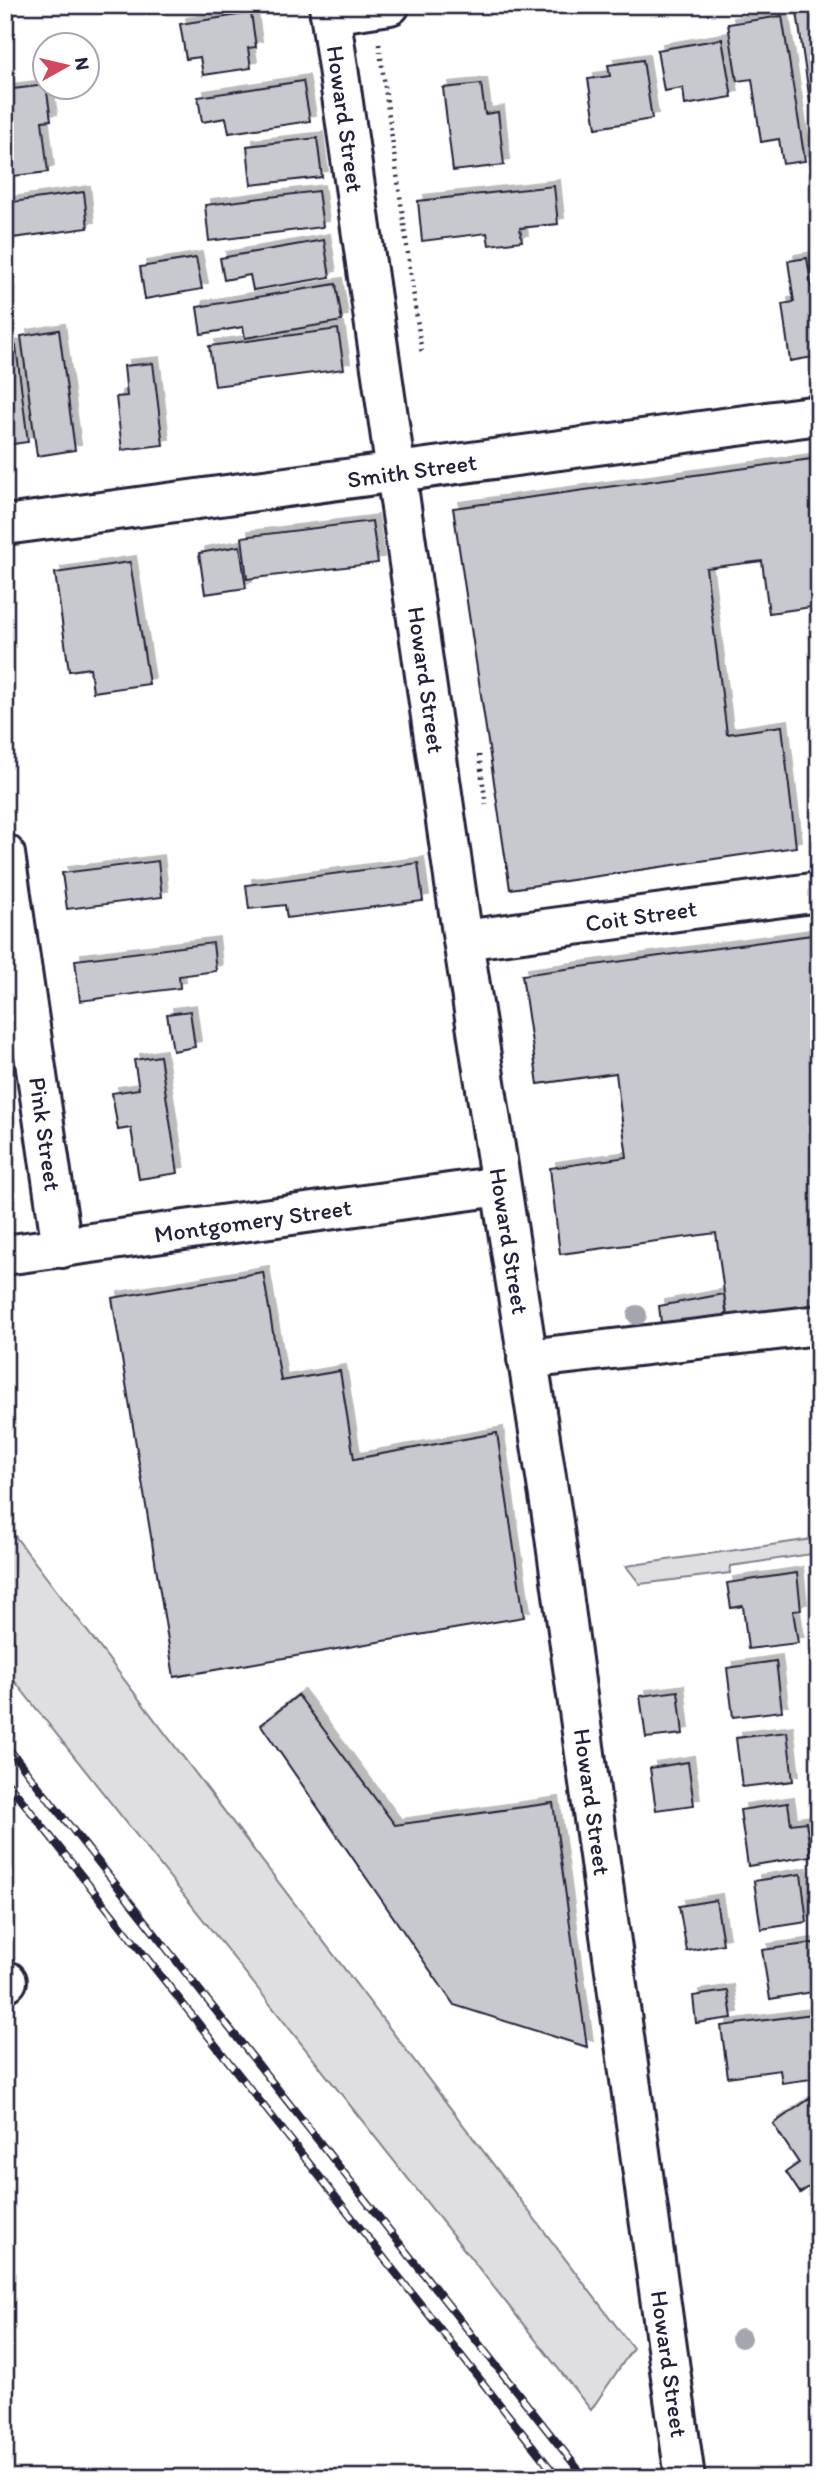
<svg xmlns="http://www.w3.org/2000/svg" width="824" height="2483" viewBox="0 0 824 2483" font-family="Itim,sans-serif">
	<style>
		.green { fill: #dfdfe2; stroke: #80808e; stroke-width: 2 }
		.building { fill: #c8c8cf; stroke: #22223b; stroke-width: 2; filter: url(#shadow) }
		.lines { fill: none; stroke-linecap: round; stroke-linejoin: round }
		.minor-casing { stroke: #22223b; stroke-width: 44 }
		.path { stroke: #22223b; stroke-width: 4.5; stroke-dasharray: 2 5; stroke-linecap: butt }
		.minor { stroke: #fff; stroke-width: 38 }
		.rail-casing { stroke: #22223b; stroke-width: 8 }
		.rail { stroke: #fff; stroke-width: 5; stroke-dasharray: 16; stroke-linecap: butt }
		.tree { fill: #a5a5af }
		.labels { text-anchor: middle; stroke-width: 5; stroke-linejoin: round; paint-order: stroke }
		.street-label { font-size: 24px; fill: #22223b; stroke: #fff }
	</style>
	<defs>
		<filter id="shadow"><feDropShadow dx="6" dy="-6" stdDeviation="0" flood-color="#0004"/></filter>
	</defs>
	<rect width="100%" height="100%" fill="#fff"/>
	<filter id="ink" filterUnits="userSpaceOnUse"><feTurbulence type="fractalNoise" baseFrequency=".0143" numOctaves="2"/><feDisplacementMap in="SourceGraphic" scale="14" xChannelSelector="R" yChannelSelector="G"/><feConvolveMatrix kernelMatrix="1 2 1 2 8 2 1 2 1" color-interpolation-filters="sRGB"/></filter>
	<g filter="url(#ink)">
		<path class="green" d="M5,1523L633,2348L591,2410L5,1669Z
			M819,1538V1553L731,1566L730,1573L640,1584L626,1566Z"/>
		<path class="building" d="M796,5H819V101L810,102Z
			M251,13L256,47L248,48L251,68L203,75L200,57L186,59L180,24Z
			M782,16L805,161L783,164L779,139L761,142L752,79L737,81L728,24Z
			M722,39L732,97L685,105L683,88L664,91L657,50Z
			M643,60L652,119L596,128L588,79L610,76L608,65Z
			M303,81L310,121L229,133L226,118L202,122L198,97Z
			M481,84L485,114L498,112L504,165L453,171L443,88Z
			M46,85L51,120L42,121L48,172L5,177V90Z
			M317,138L322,177L251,185L247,146Z
			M554,186L558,224L520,228L522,241L489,245L487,233L422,241L418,201Z
			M318,191L323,227L209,241L205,205Z
			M84,192L88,228L5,239V203Z
			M324,240L330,277L253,290L250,275L224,280L220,258Z
			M196,258L202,289L145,299L140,267Z
			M807,258L819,331V356L790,361L782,304L794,302L788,261Z
			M336,284L342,321L245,338L243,327L201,334L197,307Z
			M338,329L344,369L215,386L209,346Z
			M59,330L75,450L37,456L21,336Z
			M16,346L28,442L5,445V347Z
			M153,363L163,445L122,450L116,397L127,396L124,366Z
			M819,458V606L769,613L762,561L706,568L727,734L782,726L796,847L510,889L453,508Z
			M372,521L378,563L247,579L242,537Z
			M240,546L246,588L205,594L199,553Z
			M130,562L149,684L93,692L90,668L69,671L55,573Z
			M158,861L162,897L67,909L62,873Z
			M418,863L423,901L287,918L285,905L249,909L246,885Z
			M819,934V1318L729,1330L716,1233L560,1254L550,1168L627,1157L620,1106L616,1073L538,1084L522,975Z
			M213,943L216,971L179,976L180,988L80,1001L75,960Z
			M190,1011L195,1047L173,1051L167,1014Z
			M160,1056L178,1173L139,1179L131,1128L118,1130L112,1093L139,1089L134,1060Z
			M263,1272L281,1381L340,1371L354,1459L497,1433L524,1617L174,1677L112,1298Z
			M724,1294L727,1319L662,1330L659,1306Z
			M797,1573L801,1610L793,1611L798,1643L748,1649L743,1606L731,1608L727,1583Z
			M776,1661L782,1711L733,1717L727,1668Z
			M678,1691L683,1734L646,1738L640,1696Z
			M298,1695L395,1825L553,1803L587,2047L454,2005L261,1725Z
			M787,1732L793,1781L742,1787L736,1738Z
			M688,1762L694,1805L656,1810L650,1768Z
			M788,1803L791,1824L806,1822L811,1856L748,1866L740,1810Z
			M801,1874L807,1922L761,1929L754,1881Z
			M716,1900L723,1944L687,1951L679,1906Z
			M814,1943L819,1991L770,1999L762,1950Z
			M728,1991L732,2018L696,2023L693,1996Z
			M813,2014L819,2078L782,2083L780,2070L728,2077L721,2026Z
			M818,2093L819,2180L800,2193L786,2172L799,2163L773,2124Z"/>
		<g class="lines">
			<defs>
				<path id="minor" d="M329,5L463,940L553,1522L685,2478
					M330,14L390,5
					M5,525L819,415
					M5,854L62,1248
					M463,940L819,892
					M5,1255L500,1186
					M527,1359L819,1325
					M5,1981H7"/>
			</defs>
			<use href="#minor" class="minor-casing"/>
			<path class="path" d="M379,44L422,355
				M479,755L486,805"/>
			<use href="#minor" class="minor"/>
			<defs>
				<path id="rail" d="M5,1744L585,2478
					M5,1779L558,2478"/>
			</defs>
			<use href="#rail" class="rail-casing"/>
			<use href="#rail" class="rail"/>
		</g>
		<g class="tree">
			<circle cx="637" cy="1315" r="10"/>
			<circle cx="741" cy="2338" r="10"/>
		</g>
	</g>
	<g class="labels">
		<g class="street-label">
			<text transform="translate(345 119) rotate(82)" y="8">Howard Street</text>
			<text transform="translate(412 471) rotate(-8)" y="8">Smith Street</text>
			<text transform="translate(426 680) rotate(82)" y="8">Howard Street</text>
			<text transform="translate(641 916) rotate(-8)" y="8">Coit Street</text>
			<text transform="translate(45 1134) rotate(82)" y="8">Pink Street</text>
			<text transform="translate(253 1221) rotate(-8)" y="8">Montgomery Street</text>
			<text transform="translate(509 1241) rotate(81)" y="8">Howard Street</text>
			<text transform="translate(592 1802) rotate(82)" y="8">Howard Street</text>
			<text transform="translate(669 2364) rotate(82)" y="8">Howard Street</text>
		</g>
	</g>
	<rect width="824" height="2483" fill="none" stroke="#fff" stroke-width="28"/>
	<rect x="14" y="14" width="796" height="2455" fill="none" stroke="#22223b" stroke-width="2.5" filter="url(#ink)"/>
	<g transform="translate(66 66) rotate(82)"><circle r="33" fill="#ffffff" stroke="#a7a7b1" stroke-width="2"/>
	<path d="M0-5L12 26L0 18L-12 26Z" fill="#d1495b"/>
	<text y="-10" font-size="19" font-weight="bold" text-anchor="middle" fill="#22223b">N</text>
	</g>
</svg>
